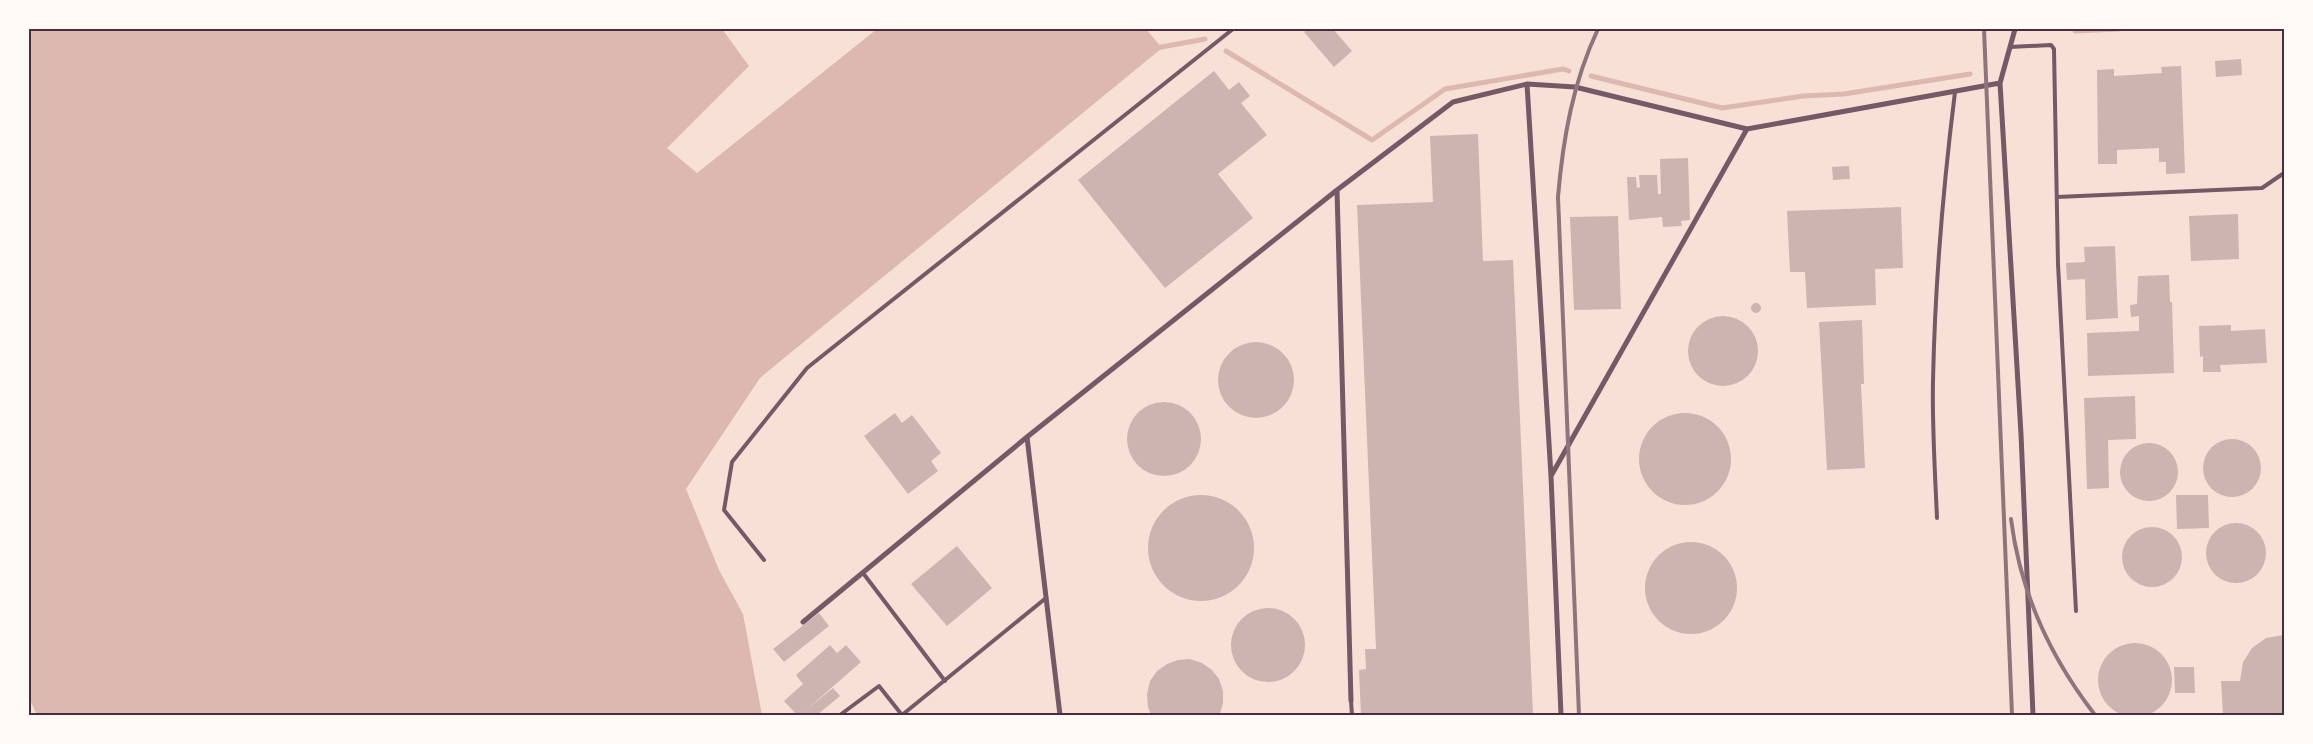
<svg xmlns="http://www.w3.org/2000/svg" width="2313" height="744" viewBox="0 0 2313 744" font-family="Ubuntu,sans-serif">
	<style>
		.water { fill: #dcb8b0 }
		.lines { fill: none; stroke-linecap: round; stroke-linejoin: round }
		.stream { stroke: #dcb8b0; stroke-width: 5 }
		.building { fill: #ccb4b1 }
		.service { stroke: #755966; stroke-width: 4 }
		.minor { stroke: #755966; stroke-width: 5 }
		.rail { stroke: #8f747c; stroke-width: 4 }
		.neatline { fill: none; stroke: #4a2c40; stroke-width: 2 }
	</style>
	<rect width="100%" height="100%" fill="#f7e1d7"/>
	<path class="water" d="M29,29H722L749,66L667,148L697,173L877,29H1146L1162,48L760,378L686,489L719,570L743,614L762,715H37L29,698Z"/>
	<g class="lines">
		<path class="stream" d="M2075,31L2120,29
			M1156,48L1205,39
			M1226,51L1372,140L1445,89L1563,69L1569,71
			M1591,76L1722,108L1803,96L1844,94L1970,74"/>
	</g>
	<path class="building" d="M1308,29H1333L1352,51L1334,67L1304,32Z
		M2241,59L2242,75L2216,77L2215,61Z
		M2181,66L2185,173L2166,174V162H2159V148L2117,150V164H2098L2097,70L2114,69V76L2162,73L2161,67Z
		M1214,71L1229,90L1239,82L1250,96L1241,103L1267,135L1218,174L1253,218L1165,288L1078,180Z
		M1478,134L1483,261L1513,260L1533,715H1361L1359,670L1366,669L1365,649H1376L1357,205L1433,202L1430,136Z
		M1688,158L1690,220L1681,221L1682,226L1663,227L1662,217L1629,220L1627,177H1636L1637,188L1640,187L1639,175H1657L1658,194H1661L1660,159Z
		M1849,166L1850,179L1833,180L1832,167Z
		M1901,207L1903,268L1875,269L1876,305L1807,308L1805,272H1790L1787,211Z
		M2238,214L2239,259L2191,261L2189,216Z
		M1618,216L1621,309L1574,310L1570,217Z
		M2115,246L2118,318L2086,320L2085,279L2067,280L2066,263L2085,262L2084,247Z
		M2169,275L2170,302H2172L2174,373L2088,376L2087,333L2139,331V316L2131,317L2130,305L2137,304L2138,276Z
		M1751 308a5 5 0 1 1 10 0a5 5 0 1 1-10 0Z
		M1688 351a35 35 0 1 1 70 0a35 35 0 1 1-70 0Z
		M1862,320L1864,384H1861L1865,468L1827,470L1819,322Z
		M2231,325V331L2265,329L2267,363L2220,365L2221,372H2203V356L2200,357L2199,326Z
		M1218 380a38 38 0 1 1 76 0a38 38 0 1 1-76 0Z
		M2135,396L2136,439L2108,440L2109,488L2087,489L2084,398Z
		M1127 439a37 37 0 1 1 74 0a37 37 0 1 1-74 0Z
		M895,413L902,423L912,415L941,453L931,461L938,471L908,494L864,436Z
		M1639 459a46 46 0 1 1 92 0a46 46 0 1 1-92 0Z
		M2203 468a29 29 0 1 1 58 0a29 29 0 1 1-58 0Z
		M2120 472a29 29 0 1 1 58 0a29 29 0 1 1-58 0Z
		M1148 548a53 53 0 1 1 106 0a53 53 0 1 1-106 0Z
		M2176,495H2208L2209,528L2177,529Z
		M2206 553a30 30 0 1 1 60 0a30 30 0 1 1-60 0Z
		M2122 557a30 30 0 1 1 60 0a30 30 0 1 1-60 0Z
		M1645 588a46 46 0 1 1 92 0a46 46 0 1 1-92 0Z
		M957,546L992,588L947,626L911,584Z
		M1231 645a37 37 0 1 1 74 0a37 37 0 1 1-74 0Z
		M819,613L829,626L784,662L773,649Z
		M2284,635V715H2223L2221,681H2240L2243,662L2252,648L2266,638Z
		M2098 680a37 37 0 1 1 74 0a37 37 0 1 1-74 0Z
		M830,645L837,653L846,645L861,662L806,710L833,688L840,696L817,715H797L784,701L803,684L796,675Z
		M1190,659L1202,663L1212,670L1219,679L1223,691V703L1220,714L1151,715L1148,707L1147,694L1150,681L1157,671L1167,664L1178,660Z
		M2174,667H2194L2195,693H2175Z"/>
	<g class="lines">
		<path class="service" d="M2010,47L2051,45L2054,49L2058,264L2076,611
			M2057,197L2262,188L2284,173
			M1937,518C1935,472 1932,426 1933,381C1935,284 1943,188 1955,92
			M764,560L724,510L732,462L807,368L1233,29
			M863,573L945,681
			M1351,701L1352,715
			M840,715L879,686L902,715
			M902,715L1046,598"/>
		<path class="minor" d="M2015,29L2000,83L2021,434L2033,715
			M1527,84L1551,476L1561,715
			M1337,190L1351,701
			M1027,437L1060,715
			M1551,476L1747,129
			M803,622L1027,437L1337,190L1453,102L1527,84L1575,87L1747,129L2000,83"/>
		<path class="rail" d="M1984,29L2012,715
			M2011,519C2020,591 2050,657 2095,715
			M1579,715L1558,197C1563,138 1573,82 1598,29"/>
	</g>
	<rect width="2313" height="744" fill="none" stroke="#fffaf5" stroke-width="60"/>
	<rect x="30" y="30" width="2253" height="684" class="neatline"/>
</svg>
